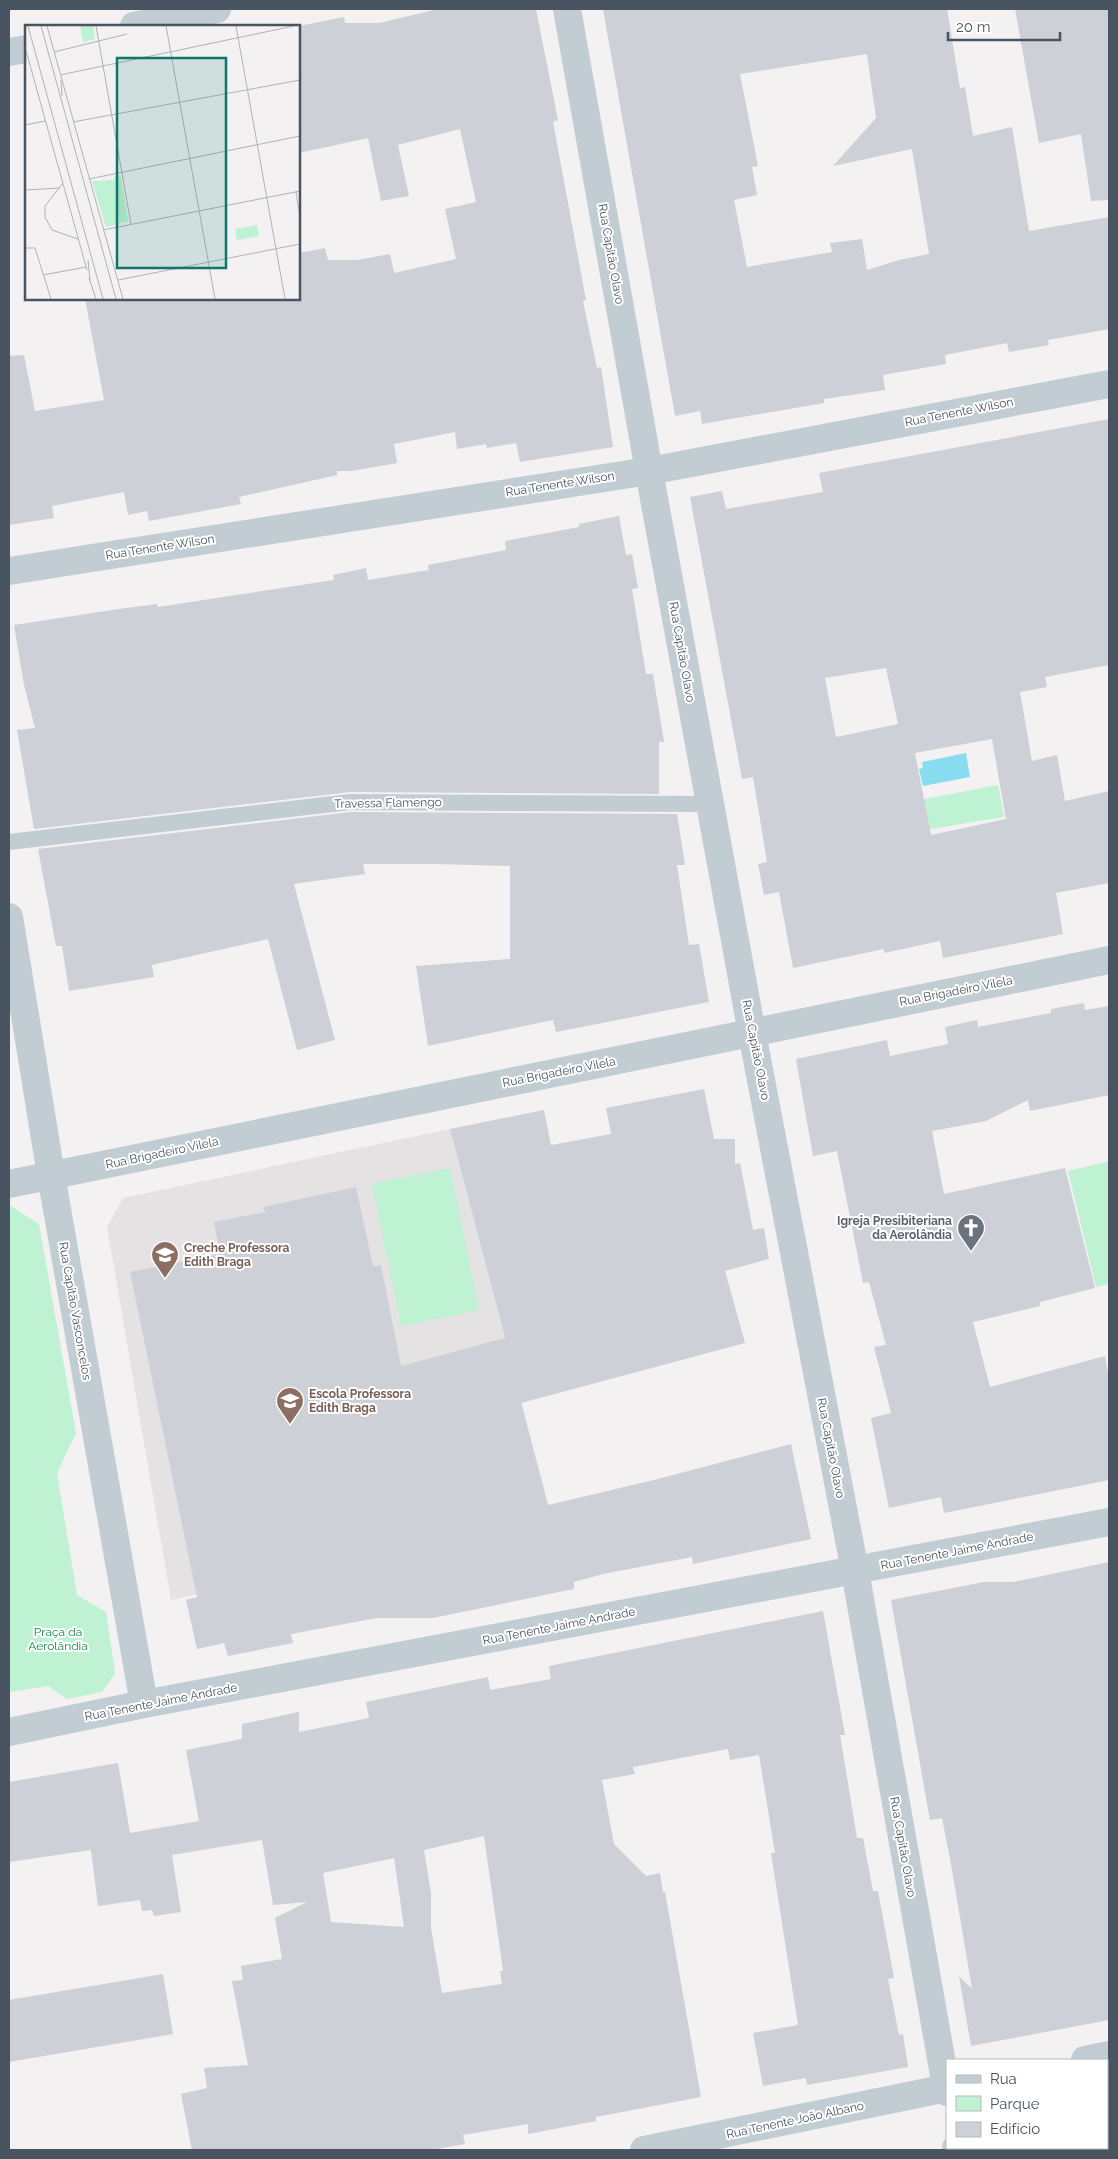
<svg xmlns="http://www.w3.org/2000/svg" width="1118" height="2159" viewBox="0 0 1118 2159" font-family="Raleway,sans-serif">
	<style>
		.education { fill: #e5e2e3 }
		.green { fill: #bef2d2 }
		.water { fill: #89ddf1 }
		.building { fill: #cdd0d6; fill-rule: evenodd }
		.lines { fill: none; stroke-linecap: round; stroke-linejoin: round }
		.lane { stroke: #c1ccd3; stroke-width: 16 }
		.street { stroke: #c1ccd3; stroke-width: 28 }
		.labels { text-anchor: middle; stroke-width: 4; stroke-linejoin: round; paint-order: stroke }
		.street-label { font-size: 12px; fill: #485560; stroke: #fff }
		.worship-label { font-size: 12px; font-weight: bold; fill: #5b616d; stroke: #fff; text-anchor: end }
		.education-label { font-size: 12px; font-weight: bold; fill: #785e54; stroke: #fff; text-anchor: start }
		.park-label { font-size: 12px; fill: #12874b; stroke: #fff }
		.inset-road { fill: none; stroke: #afb3b7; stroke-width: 1 }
		.view { fill: #0f766e; fill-opacity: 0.15; stroke: #0f766e; stroke-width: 2.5 }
		.inset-edge { fill: none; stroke: #485560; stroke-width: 2.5 }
	</style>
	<rect width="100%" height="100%" fill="#f3f1f1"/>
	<path class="education" d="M450,1129L545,1492L274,1557L278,1576L171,1600L107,1227L123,1198Z"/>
	<path class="green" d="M998,785L1004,817L924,830L919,800Z
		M1109,1161V1284L1096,1287L1068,1171Z
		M450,1168L479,1310L401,1326L372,1184Z
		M9,1205L39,1224L76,1433L57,1473L77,1595L106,1612L115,1673L102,1692L67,1699L48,1686L9,1692Z"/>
	<path class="water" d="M966,753L970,777L923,786L919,769L923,768L922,762Z"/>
	<path class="building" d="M439,9H536L558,120L553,122L586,300L583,301L597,368L601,367L613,447L520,462L516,443L487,448L486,444L457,449L455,432L394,444L397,463L352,471H337V475L239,497L241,504L149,521L147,511L128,515L124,492L52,506L54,518L9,525V356L24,355L35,411L104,400L85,299H299V253L325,248L328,260H357L390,254L394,273L456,259L445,209L476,202L460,129L398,145L409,196L381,201L368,138L299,153V26L344,17L345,23H379Z
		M603,9H947L960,88L965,87L973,136L1012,127L1029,231L1109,217V329L1048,340L1049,345L1009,352L1007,343L945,355L946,364L883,375L885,390L824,399V403L702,424L700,411L675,416ZM867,54L876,118L833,166L912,149L929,254L899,260L867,270L862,239L830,243L832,252L747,267L734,200L757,195L752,167L758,166L740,74Z
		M1015,9H1109V200L1091,201L1081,134L1039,143Z
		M1109,419V665L1045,677L1047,687L1020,692L1032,761L1057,755L1065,801L1109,791V883L1056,893L1063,934L943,958L940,941L884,953V949L793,968L779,892L764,895L758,864L767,862L753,777L742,779L690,497L722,491L726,509L783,499L823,492L819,473ZM886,668L898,724L836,737L825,678ZM992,739L1006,819L931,835L915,753Z
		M619,516L626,555L632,554L638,588L632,589L646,674H653L664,742H659V794L350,792L34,829L17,730L35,728L24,685L14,625L119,609L157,604L158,607L334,580L333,575L366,568L368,580L429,570L428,565L506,550L505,541L579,527V524Z
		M351,812L677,814L685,865H677L689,945L699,944L709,1002L556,1032L553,1020L428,1046L416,966L510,959V866L436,864H363L365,874L294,884L335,1040L297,1050L268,939L152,965L154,977L69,991L62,946H56L38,849Z
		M1084,1003L1085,1010L1109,1006V1095L1030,1111L1028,1100L986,1121L932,1131L944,1194L1065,1168L1095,1288L1040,1302V1306L973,1322L990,1387L1105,1356L1109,1379V1480L944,1513L941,1497L889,1508L871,1418L891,1413L874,1347L886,1345L869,1282L863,1283L837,1151L813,1156L796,1059L887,1040L890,1056L948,1044L945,1027L977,1020L978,1027L1051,1013V1009Z
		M704,1089L714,1139H735V1164L740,1163L753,1230L764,1228L769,1259L725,1271L745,1343L521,1403L548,1505L658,1479L791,1444L811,1539L693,1564L692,1557L603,1574L574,1582V1589L433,1618H377L291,1634L293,1643L228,1656L224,1643L197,1649L186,1600L197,1597L130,1272L220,1254L214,1222L265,1212L263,1207L356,1187L373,1266L381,1265L401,1366L505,1338L450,1129L544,1110L551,1145L611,1134L606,1108Z
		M1109,1562V2020L971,2046L959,1976L972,1989L951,1864L942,1818L930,1820L891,1600L984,1582H1013Z
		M823,1611L845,1735H840L857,1838H863L873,1891H878L894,1978L888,1979L899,2035L903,2034L908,2067L807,2085L806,2078L763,2086L753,2033L798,2025L771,1853H775L759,1755L730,1760L728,1749L633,1767L635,1774L602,1780L614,1844L646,1876L660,1873L663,1893L665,1892L701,2097L596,2117V2121L528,2134V2124L463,2135L465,2144L431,2150H192L181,2094L207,2088L204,2068L248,2065L232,1981L243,1980L241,1966L282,1959L275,1918L307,1902L273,1905L262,1840L172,1855L181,1912L154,1916L152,1910L142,1911L140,1900L98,1906L91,1850L9,1862V1782L118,1763L130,1833L199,1821L186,1750L242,1739V1724L299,1712V1732L369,1718L366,1702L488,1677L490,1690L551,1679L549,1666ZM484,1836L503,1971H500L502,1984L442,1993L431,1928V1893L424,1850ZM394,1858L404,1927L331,1922L323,1873Z
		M163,1974L173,2034L9,2062V2000Z"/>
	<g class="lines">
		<path class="lane" d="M9,842L350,802L710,804"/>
		<path class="street" d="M567,9L649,471L752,1033L855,1571L947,2092
			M134,26L217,9
			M9,52L26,49
			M9,571L649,471L1109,384
			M9,917L51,1175L144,1704
			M9,1184L1109,960
			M9,1732L144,1704L1109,1522
			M1085,2060L1109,2055
			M956,2148V2150
			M644,2150L947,2088"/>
	</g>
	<defs>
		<symbol id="church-pin" viewBox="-11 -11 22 30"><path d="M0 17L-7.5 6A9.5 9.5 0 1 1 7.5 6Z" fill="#6b7280" stroke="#fff"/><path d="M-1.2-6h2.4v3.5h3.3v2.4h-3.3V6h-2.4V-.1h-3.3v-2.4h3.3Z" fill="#fff"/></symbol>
		<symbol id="school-pin" viewBox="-11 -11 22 30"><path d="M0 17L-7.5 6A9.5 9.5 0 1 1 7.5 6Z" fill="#8d6e63" stroke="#fff"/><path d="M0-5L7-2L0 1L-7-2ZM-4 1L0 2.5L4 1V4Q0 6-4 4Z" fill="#fff"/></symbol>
	</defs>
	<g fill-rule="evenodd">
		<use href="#church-pin" x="955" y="1212" width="32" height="43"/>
		<use href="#school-pin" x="149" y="1239" width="32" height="43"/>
		<use href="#school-pin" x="274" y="1385" width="32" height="43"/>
	</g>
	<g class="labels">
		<g class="street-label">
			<text transform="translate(611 254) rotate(80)" y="4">Rua Capitão Olavo</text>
			<text transform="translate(959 412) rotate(-11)" y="4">Rua Tenente Wilson</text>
			<text transform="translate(560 484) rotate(-9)" y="4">Rua Tenente Wilson</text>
			<text transform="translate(160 547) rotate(-9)" y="4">Rua Tenente Wilson</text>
			<text transform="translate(682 652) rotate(80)" y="4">Rua Capitão Olavo</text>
			<text transform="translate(388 803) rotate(-1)" y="4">Travessa Flamengo</text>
			<text transform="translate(956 991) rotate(-11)" y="4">Rua Brigadeiro Vilela</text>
			<text transform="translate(756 1050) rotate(79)" y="4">Rua Capitão Olavo</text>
			<text transform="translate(559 1072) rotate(-11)" y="4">Rua Brigadeiro Vilela</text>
			<text transform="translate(162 1153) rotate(-12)" y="4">Rua Brigadeiro Vilela</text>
			<text transform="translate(75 1311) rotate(80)" y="4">Rua Capitão Vasconcelos</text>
			<text transform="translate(831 1448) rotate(79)" y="4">Rua Capitão Olavo</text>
			<text transform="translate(957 1551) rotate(-11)" y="4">Rua Tenente Jaime Andrade</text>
			<text transform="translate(559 1626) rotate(-11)" y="4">Rua Tenente Jaime Andrade</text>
			<text transform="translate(161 1702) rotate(-11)" y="4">Rua Tenente Jaime Andrade</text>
			<text transform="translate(903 1847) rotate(80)" y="4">Rua Capitão Olavo</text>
			<text transform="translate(795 2120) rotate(-12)" y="4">Rua Tenente João Albano</text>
		</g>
		<g class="worship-label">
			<text x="952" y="1225">Igreja Presibiteriana<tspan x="952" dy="14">da Aerolândia</tspan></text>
		</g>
		<g class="education-label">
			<text x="184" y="1252">Creche Professora<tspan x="184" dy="14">Edith Braga</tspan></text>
			<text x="309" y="1398">Escola Professora<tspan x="309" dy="14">Edith Braga</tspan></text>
		</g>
		<g class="park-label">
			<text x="58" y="1636">Praça da<tspan x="58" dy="14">Aerolândia</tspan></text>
		</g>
	</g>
	<g transform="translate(25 25)">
		<rect width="275" height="275" fill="#f3f1f1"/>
		<path d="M55,1H68L70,14L58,17ZM92,150L96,152L103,196L81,202L67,156L88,155ZM232,200L234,211L212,215L210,204Z" fill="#bef2d2"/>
		<path class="inset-road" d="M3,1L78,274M16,1L91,274M22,1L98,274M71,1L106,199M141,1L190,274M211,1L260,274M0,22L62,245M29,27L102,9M35,50L269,1M36,55L37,71M48,97L275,55M0,100L20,96M64,154L275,111M38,158L20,181V192L27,205L53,214M0,165L35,163M271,167L275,192M78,205L275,166M0,223H10L26,274M63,235L65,256M18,250L61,242M64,253L71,274M93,255L275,219"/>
		<path class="view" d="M92,33H201V243H92Z"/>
		<rect width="275" height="275" class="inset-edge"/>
	</g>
	<rect width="1118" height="2159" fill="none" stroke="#485560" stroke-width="20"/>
	<rect x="946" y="2059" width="162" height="90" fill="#ffffff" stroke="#b6bbbf"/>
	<rect x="956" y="2075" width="25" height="8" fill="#c1ccd3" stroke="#b6bbbf"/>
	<text x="990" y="2084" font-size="15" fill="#485560">Rua</text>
	<rect x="956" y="2096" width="25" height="15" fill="#bef2d2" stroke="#b6bbbf"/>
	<text x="990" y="2109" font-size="15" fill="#485560">Parque</text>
	<rect x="956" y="2122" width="25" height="15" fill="#cdd0d6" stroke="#b6bbbf"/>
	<text x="990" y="2134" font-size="15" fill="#485560">Edifício</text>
	<path d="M948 32v8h112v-8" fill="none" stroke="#485560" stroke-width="2.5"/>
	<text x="956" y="32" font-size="15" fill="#485560" stroke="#ffffff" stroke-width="4" paint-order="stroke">20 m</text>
</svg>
